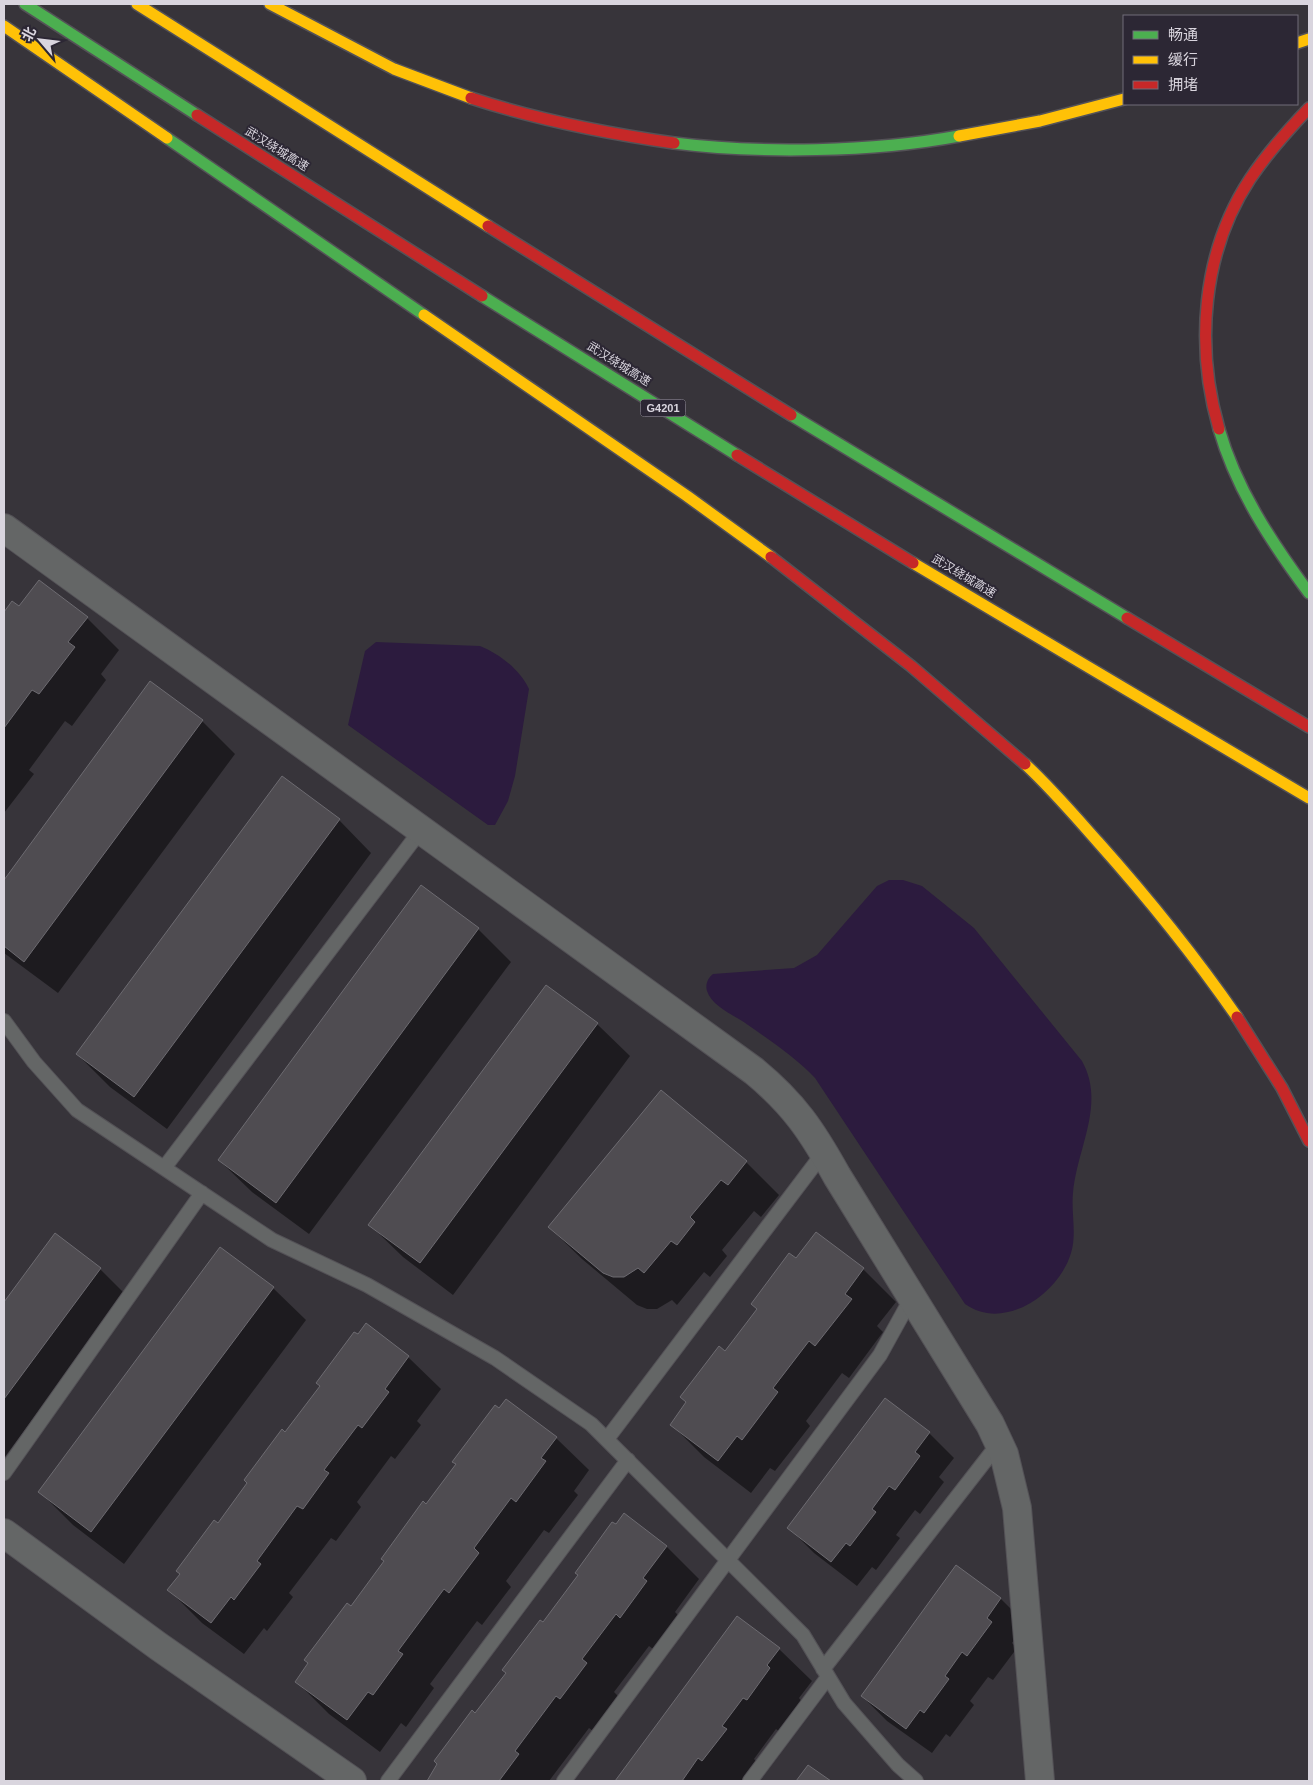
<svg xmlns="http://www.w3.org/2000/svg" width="1313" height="1785" viewBox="0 0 1313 1785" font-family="Arial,'Noto Sans SC',sans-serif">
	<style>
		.water { fill: #2c1b3e }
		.shadow { fill: #0007 }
		.building { fill: #4f4c51; stroke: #6d6b71 }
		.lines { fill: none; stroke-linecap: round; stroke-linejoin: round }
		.lane-casing { stroke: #545257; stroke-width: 16 }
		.street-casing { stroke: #545257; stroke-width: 30 }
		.fast-casing { stroke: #545257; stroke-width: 14 }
		.slow-casing { stroke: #545257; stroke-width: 14 }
		.jam-casing { stroke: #545257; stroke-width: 14 }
		.lane { stroke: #646666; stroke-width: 14 }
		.street { stroke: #646666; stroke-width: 28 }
		.fast { stroke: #4caf50; stroke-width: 11 }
		.slow { stroke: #ffc107; stroke-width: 11 }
		.jam { stroke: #c62828; stroke-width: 11 }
		.labels { text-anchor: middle; stroke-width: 4; stroke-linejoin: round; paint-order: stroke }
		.shield { fill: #2c2734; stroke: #a5a1ab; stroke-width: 1 }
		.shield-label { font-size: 11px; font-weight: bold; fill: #d9d5de }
		.street-label { font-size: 12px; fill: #d9d5de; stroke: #2c2734 }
	</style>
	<rect width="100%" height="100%" fill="#37343a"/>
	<path class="water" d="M376,642L480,646C500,654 520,670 529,689L515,776L508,801L495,825H488L348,725L365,651Z
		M889,880H903L922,886L974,928L1082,1061C1106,1104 1077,1148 1073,1193C1071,1213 1077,1234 1071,1253C1059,1294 1004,1332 965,1304L815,1078C796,1058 771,1041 748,1025C736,1016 712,1007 707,991C705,984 708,978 713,974L794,968L817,955L877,886Z"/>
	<path class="shadow" d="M13,603L19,608L87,618L119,650L101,674L106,680L72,726L65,721L29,770L34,774L4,813V614Z
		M151,683L202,721L235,754L58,993L4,953V882Z
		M339,820L371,853L167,1129L110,1087L77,1054Z
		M421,887L478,929L511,962L309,1234L252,1192L219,1160Z
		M547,987L597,1024L630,1056L453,1295L403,1257L370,1225Z
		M661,1092L746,1162L779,1195L761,1217L754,1211L722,1250L727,1256L710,1277L704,1272L677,1305L672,1300L657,1309H647L637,1305L582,1259L549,1227Z
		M816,1233L863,1269L896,1302L877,1326L883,1332L849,1378L842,1373L806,1421L810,1426L775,1471L770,1468L751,1493L704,1457L672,1425Z
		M55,1235L100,1269L125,1294L4,1458V1304Z
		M273,1288L306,1320L124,1564L73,1525L40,1492Z
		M408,1357L441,1389L417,1421L421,1425L395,1459L391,1456L357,1502L361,1507L336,1541L331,1538L289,1593L293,1597L267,1631L264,1628L244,1654L202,1623L169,1590L286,1433Z
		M929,1433L954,1458L939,1477L944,1482L920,1514L915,1510L896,1535L900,1538L876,1570L872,1567L857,1586L814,1553L789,1528Z
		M556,1438L589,1470L574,1491L578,1495L549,1533L544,1530L506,1581L511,1587L482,1625L477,1621L430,1684L434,1688L406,1727L401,1723L380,1752L329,1714L296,1681L427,1506Z
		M624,1515L667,1547L699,1579L675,1612L678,1615L653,1649L649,1646L614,1692L619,1697L593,1731L589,1728L549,1781H428Z
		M957,1567L1001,1599L1026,1624L1012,1643L1017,1648L993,1680L988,1677L970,1701L974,1705L950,1737L946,1734L932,1753L887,1721L862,1696Z
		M737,1618L779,1649L812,1681L799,1698L802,1702L780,1732L776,1729L754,1759L758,1763L744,1781H617Z"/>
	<path class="building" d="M39,580L88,617L68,642L75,647L39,694L32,690L4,728V612L12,601L19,606Z
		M150,681L203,720L24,962L4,946V880Z
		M282,776L340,819L134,1097L76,1054Z
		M421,885L479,928L276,1203L218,1160Z
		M546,985L598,1023L420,1263L368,1225Z
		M661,1090L747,1161L728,1185L721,1180L690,1217L695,1222L677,1245L671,1241L644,1273L638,1268L624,1277H613L603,1273L548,1227Z
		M816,1232L864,1268L845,1294L852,1299L815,1346L809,1341L773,1388L778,1392L742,1440L737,1436L718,1461L670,1425L686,1402L680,1397L719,1346L725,1351L757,1309L751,1304L789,1253L796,1258Z
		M55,1233L101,1268L4,1399V1302Z
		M220,1247L274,1287L91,1532L38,1492Z
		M366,1323L409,1356L385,1389L389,1392L362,1428L358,1425L324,1470L329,1473L303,1509L297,1506L257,1561L261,1564L234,1600L231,1597L211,1623L167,1590L180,1574L176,1571L214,1520L218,1523L247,1483L244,1480L282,1429L285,1432L320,1386L316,1383L354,1332L358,1334Z
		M885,1398L930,1432L915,1452L920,1456L895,1490L889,1486L872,1509L876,1512L850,1546L846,1543L831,1562L787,1528Z
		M506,1399L557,1437L541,1458L546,1461L516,1502L511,1498L474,1548L479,1553L449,1593L444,1589L398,1651L403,1654L373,1695L368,1692L347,1720L295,1682L308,1663L304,1660L347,1603L351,1606L384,1561L381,1559L423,1501L426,1504L456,1464L452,1462L495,1405L499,1408Z
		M624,1513L667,1546L643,1578L647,1581L620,1618L616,1614L582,1659L587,1663L560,1699L556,1696L515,1751L519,1754L499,1781H427L437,1764L434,1761L472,1710L475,1713L506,1673L502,1670L540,1620L543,1622L578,1575L575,1573L612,1522L616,1524Z
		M956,1565L1001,1598L987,1618L992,1622L967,1656L962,1652L945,1676L949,1679L924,1713L920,1710L906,1729L861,1696Z
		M737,1616L780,1648L767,1665L770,1668L747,1700L743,1698L722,1726L727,1729L702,1761L698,1758L682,1781H615Z
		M808,1765L831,1781H796Z"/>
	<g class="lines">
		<defs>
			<path id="lane" d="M4,1021L34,1062L77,1110L272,1240L367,1285L495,1358L591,1424L803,1635L844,1703L898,1765L916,1781
				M164,1168L421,830
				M607,1439L824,1152
				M4,1473L202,1193
				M823,1669L999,1443
				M388,1781L628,1460
				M564,1781L880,1355L912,1297
				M750,1781L828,1677"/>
			<path id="street" d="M4,528L754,1071C794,1104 812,1131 837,1176L990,1424L1004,1454L1017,1508L1040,1781
				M4,1533L158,1646L352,1781"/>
			<path id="fast" d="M25,4L197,115
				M167,138L424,315
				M674,143C760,154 873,152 959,136
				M482,296L737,455
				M791,415L1127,618
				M1219,429C1236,489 1272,543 1309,593"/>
			<path id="slow" d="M137,4L488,226
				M270,4L394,69L471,98
				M4,26L167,138
				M1297,43L1309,39
				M959,136L1040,121L1124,99
				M424,315L687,496L771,557
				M913,563L1309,798
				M1025,764C1051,788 1074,815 1098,842C1148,898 1194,955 1237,1017"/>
			<path id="jam" d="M471,98C538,120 604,133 674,143
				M197,115L482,296
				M488,226L791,415
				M1219,429C1195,346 1202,252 1250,179C1268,152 1288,130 1309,108
				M737,455L913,563
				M771,557L911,666L1025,764
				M1127,618L1309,727
				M1237,1017L1282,1088L1309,1141"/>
		</defs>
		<use href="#lane" class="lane-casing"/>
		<use href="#street" class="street-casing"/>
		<use href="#fast" class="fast-casing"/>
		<use href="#slow" class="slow-casing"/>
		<use href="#jam" class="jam-casing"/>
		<use href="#lane" class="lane"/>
		<use href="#street" class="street"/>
		<use href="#fast" class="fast"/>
		<use href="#slow" class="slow"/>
		<use href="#jam" class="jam"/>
	</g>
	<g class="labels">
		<rect class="shield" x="640.5" y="399.5" width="45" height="17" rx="4"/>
		<g class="shield-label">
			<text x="663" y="412">G4201</text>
		</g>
		<g class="street-label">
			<text transform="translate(277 149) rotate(32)" y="4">武汉绕城高速</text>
			<text transform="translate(619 364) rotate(32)" y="4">武汉绕城高速</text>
			<text transform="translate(964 576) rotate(31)" y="4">武汉绕城高速</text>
		</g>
	</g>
	<rect width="1313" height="1785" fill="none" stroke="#d9d5de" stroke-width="10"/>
	<rect x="1123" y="15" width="175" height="90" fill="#2c2734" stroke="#716d78"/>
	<rect x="1133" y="31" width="25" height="8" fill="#4caf50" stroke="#716d78"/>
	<text x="1168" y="40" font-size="15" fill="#d9d5de">畅通</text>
	<rect x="1133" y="56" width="25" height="8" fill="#ffc107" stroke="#716d78"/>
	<text x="1168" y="65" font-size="15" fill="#d9d5de">缓行</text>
	<rect x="1133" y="81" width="25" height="8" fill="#c62828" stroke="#716d78"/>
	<text x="1168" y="90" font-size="15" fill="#d9d5de">拥堵</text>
	<g transform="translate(40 40) rotate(298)" stroke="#2c2734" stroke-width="4" paint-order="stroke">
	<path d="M0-4L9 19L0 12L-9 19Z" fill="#d9d5de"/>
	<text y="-8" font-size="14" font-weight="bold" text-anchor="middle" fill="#d9d5de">北</text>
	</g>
</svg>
